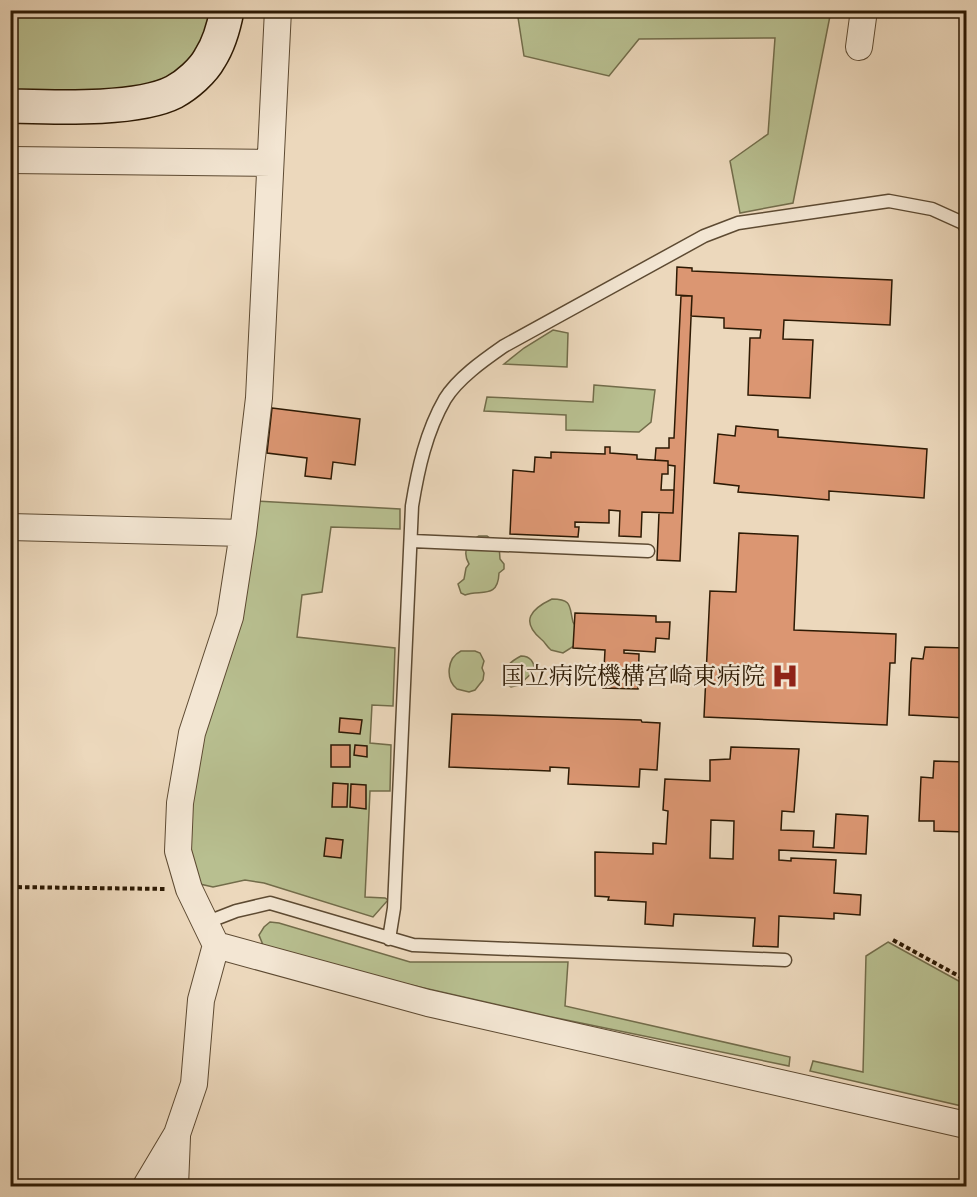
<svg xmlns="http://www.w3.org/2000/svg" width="977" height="1197" viewBox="0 0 977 1197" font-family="Vollkorn,'Noto Serif JP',serif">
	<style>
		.green { fill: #b8bf90; stroke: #726c4a; stroke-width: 1.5 }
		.building { fill: #db9672; stroke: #2d1a04; stroke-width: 1.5; fill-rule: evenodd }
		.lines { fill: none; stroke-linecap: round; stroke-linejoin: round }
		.lane-casing { stroke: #5d4a32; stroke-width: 15 }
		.street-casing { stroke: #5d4a32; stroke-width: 28 }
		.secondary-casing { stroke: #2d1a04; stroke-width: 36 }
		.path { stroke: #2d1a04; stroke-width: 4; stroke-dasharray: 4.5 3; stroke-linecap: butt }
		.lane { stroke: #f3e6d3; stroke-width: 12 }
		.street { stroke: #f3e6d3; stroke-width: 26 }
		.secondary { stroke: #f3e6d3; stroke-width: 33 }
		.labels { text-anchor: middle; stroke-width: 4.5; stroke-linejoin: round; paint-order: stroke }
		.poi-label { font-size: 24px; fill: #2d1a04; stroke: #f3e6d3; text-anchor: end }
	</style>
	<rect width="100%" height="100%" fill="#ecd8bc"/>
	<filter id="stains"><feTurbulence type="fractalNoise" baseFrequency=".00333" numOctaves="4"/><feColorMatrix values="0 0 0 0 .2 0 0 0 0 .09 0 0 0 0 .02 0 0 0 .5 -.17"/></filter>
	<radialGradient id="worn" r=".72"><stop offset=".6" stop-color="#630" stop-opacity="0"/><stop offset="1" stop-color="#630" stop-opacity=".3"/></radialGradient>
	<path class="green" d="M11,11H213L194,60L162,87L11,107Z
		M517,11H831L793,203L740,213L730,161L768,134L775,38L639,39L609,76L524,56Z
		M553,330L568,333L567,367L504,364L524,348Z
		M594,385L655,390L651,422L639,432L566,430V415L484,411L487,397L593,402Z
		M256,501L400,509V529L331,527L322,592L302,595L297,637L395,648L393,706L372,705L370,743L391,745L390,791H370L365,897L385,898L388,900L373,917L264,883L245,880L213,887L200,884L184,849L186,807Z
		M479,536H487L499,545L500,559L504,564V569L499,573C498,600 480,589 465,595L461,593L458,584L464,579L466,568L469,564C462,552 467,542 479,536Z
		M552,599C573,599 569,607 573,622C573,623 575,624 575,626C577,632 575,640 574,646L563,653L551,650C547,647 545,642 541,639C520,621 531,609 552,599Z
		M461,651H475L480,653L484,661L482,668L484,673L483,680L475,690L469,692L457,689C445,679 447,658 461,651Z
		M521,656C530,656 535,662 534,671L519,685L511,687L504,682C500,670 511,661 521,656Z
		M270,922L279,923L410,962H568L565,1006L790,1057L789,1066L547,1016L402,983L263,945L259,935L264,927Z
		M888,942L966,985V1107L810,1071L813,1061L863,1072L866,956Z"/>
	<path class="building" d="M677,267L692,268V271L892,280L890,325L784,320L783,339L813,340L810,398L748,395L750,338H760L761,330L724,328V318L691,316L692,296L676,295Z
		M681,296H692L680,561L657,560L659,513H673L675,466L668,465V461L655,460L656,448H669V438H674Z
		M272,408L360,419L355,465L333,462L331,479L305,476L307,458L267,453Z
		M736,426L778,430V437L927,449L924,498L829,491V500L738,492L739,486L714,483L718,434L735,436Z
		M605,447H610V453L637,455V459L668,461V474H662L661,490H674L673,513L642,512L641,537L619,536L620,511L609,510V523L575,522V527H579L578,537L510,534L513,470L534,472L535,457L551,458V452L605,454Z
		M739,533L798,536L794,630L896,634L895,663H890L887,725L704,717L710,591L736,592Z
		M575,613L656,616V622H670L669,639L656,638L655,652L624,650V653L639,654L638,689L603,688L605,650L573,648Z
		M925,647L966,648V718L909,715L911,662L912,658L923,659Z
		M452,714L641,720L642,722L660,723L657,770L640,769L639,787L568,784L569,768L550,767V771L449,767Z
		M340,718L362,720L360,734L339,732Z
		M331,745H350V767H331Z
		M355,745L367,746V757L354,755Z
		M731,747L799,749L794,812L782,811L781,830L814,831L813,847L834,848L836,814L868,816L866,854L779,850V860L791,861V858L836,860L834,893L861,895L860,915L834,913V919L779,916L778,947L753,946L755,918L674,914L673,926L645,924L646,902L608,900L609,897L595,896V852L653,854V843L666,844L668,811L663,810L665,779L710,781V760L730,759ZM711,820L734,821L733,859L710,858Z
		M934,761L966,762V832L934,831V821H919L921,777L933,778Z
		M333,783L348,784L347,807H332Z
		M351,784L366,785V809L350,807Z
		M326,838L343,840L341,858L324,856Z"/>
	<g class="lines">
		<defs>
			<path id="lane" d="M412,541L648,551
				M205,923L236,911L270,903L413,945L785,960
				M389,939L394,908L412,506C418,469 426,432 445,399C458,378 484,360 504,346L704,236L738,223L889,201L932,209L963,223L966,228"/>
			<path id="street" d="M859,47L864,10
				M10,160L270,163
				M10,527L243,533
				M216,945L428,1003L966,1125
				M146,1186L177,1134L194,1084L201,1000L216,945L189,889L178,851L180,803L192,733L230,617L243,533L259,398L278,10
				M175,1186L177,1137"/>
			<path id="secondary" d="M10,106C52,107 137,111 174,92C187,85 203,71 210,58C219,44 224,26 227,10"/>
		</defs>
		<use href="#lane" class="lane-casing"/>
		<use href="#street" class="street-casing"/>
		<use href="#secondary" class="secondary-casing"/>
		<path class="path" d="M10,887L167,889
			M893,940L966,980"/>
		<use href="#lane" class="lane"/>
		<use href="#street" class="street"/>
		<use href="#secondary" class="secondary"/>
	</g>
	<defs>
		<symbol id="hospital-bare" viewBox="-9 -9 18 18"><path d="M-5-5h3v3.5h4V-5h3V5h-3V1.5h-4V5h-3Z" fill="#8f2418" stroke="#f3e6d3" stroke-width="2.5" paint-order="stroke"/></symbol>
	</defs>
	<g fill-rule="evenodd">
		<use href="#hospital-bare" x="766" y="657" width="38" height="38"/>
	</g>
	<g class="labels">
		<g class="poi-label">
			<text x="765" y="684">国立病院機構宮崎東病院</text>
		</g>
	</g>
	<rect width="977" height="1197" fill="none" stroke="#ecd8bc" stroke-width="36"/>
	<rect x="12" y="12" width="953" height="1173" fill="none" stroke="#2d1a04" stroke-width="3"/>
	<rect x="18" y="18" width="941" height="1161" fill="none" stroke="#2d1a04" stroke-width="1.5"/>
	<rect width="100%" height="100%" filter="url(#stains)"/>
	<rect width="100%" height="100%" fill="url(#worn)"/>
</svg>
